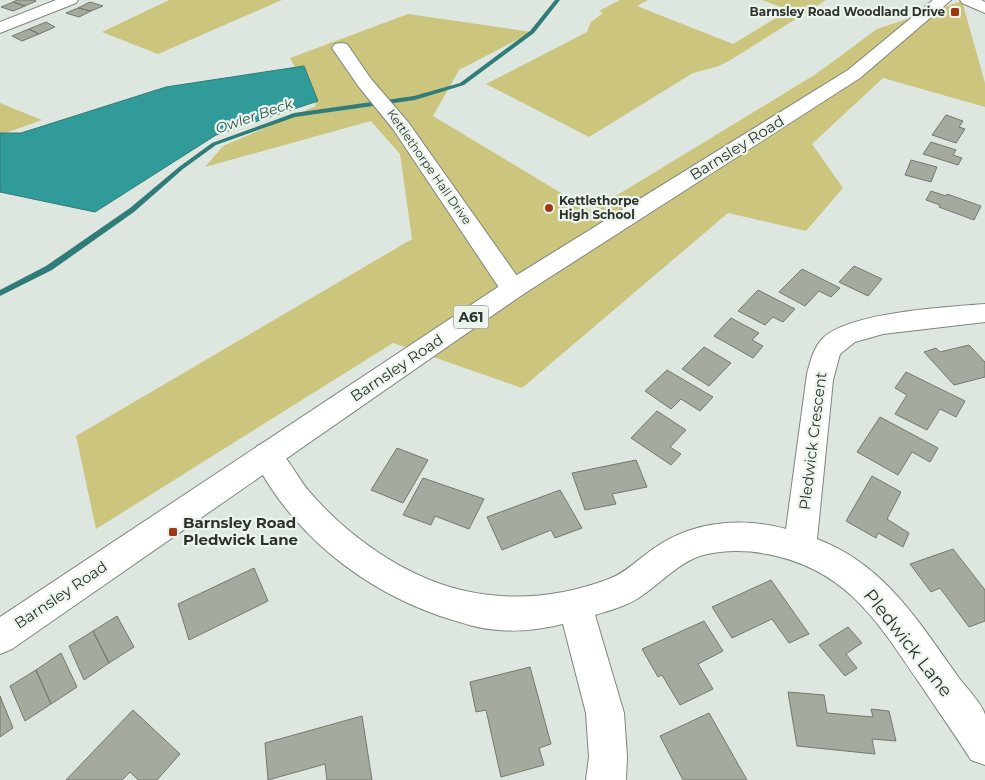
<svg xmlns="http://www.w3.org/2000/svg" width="985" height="780" viewBox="0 0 985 780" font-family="Montserrat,sans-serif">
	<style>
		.green { fill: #cbc57e }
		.water { fill: #309b98; stroke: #2f7c78 }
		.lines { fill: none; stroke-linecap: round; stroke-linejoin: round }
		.stream { fill: #2f7c78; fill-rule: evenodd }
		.building { fill: #a5aa9f; stroke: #74786e }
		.minor-casing { stroke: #7d867e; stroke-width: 2 }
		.major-casing { stroke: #7d867e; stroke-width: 2 }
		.minor { fill: #fff; fill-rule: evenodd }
		.major { fill: #fff; fill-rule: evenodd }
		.poi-dot { fill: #9f3717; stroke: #ebf5ec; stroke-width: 2 }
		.labels { text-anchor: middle; stroke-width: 4.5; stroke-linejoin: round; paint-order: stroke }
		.far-poi-label { font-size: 12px; font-weight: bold; fill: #2e322f; stroke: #ebf5ec; text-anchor: end }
		.far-street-label { font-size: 12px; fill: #2e322f; stroke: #ebf5ec }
		.far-water-label { font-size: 14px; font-style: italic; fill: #24514f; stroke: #ebf5ec }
		.shield { fill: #ebf5ec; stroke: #676c68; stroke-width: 1 }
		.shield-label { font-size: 14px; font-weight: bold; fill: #2e322f }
		.street-label { font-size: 15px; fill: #2e322f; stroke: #ebf5ec }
		.poi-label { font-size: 15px; font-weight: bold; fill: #2e322f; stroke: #ebf5ec; text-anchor: start }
		.near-street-label { font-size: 18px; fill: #2e322f; stroke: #ebf5ec }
	</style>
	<rect width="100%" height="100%" fill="#dee7df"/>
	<path class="green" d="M169,0H282L158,54L102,32Z
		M620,0H648L637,6L733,44L789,10L762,0H826L729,61L716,67L693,73L589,137L486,84L587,32L591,22L603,13L599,11Z
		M962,1L985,83V107L883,78L812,144L843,188L806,231L728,213L522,388L393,343L96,529L76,436L412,239L400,154L371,121L205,167L223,146L316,106L290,58L408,14L532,32L459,70L433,116L591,211L816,74L877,29Z
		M0,103L42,120L0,135Z"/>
	<path class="water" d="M304,66L318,101L216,135L95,212L0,192V133H21L166,87Z"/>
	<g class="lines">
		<path class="stream" d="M555,0H560L534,33L464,85L415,100L295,117L216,145L183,169L134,212L52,270L0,296V290L46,266L130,208L179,167L212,143L294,113L414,96L460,83L530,31Z"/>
	</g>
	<path class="building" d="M17,0H35L36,1L25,6L13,2Z
		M13,2L25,6L13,11L1,7Z
		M90,2L103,6L91,11L78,8Z
		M78,8L91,11L79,17L66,13Z
		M46,22L55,27L39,34L29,29Z
		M29,29L39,34L22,41L12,36Z
		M946,115L963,121L959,127L965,129L956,143L932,135Z
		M931,142L956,150L953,155L962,158L958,165L923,154Z
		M911,160L937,167L931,182L905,175Z
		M931,191L946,196L947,194L981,206L974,220L939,207L940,205L926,200Z
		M854,266L882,279L868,296L839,282Z
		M802,269L840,288L831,297L819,291L805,306L779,292Z
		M758,290L795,309L783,322L773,317L765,325L738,311Z
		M731,318L759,333L752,340L763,346L753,358L714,336Z
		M969,345L985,362V377L954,385L924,352L936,348L940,352Z
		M704,347L731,363L709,386L682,369Z
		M667,370L713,397L700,411L681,399L671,409L645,391Z
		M906,372L965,401L956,417L940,409L927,430L895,414L907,395L895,388Z
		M657,411L686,430L670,447L681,454L671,465L631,438Z
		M880,417L938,448L930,462L912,452L898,475L857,452Z
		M397,448L428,460L403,503L371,490Z
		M636,460L647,487L612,494L616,504L585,510L572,473Z
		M872,476L901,492L887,519L909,533L903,547L878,533L876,538L846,521Z
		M423,478L484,499L469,529L435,516L431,525L403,515Z
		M560,490L582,528L555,538L551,530L502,550L487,517Z
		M953,549L985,590V621L969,627L940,588L931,592L910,564Z
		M254,568L268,601L189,640L178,604Z
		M771,580L809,634L789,643L772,619L732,638L712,607Z
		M117,616L134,647L109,663L93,631Z
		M704,621L723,651L698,664L713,689L680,705L662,675L658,677L642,649Z
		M848,627L862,643L846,654L857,668L845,676L819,645Z
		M93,631L109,663L84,680L69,646Z
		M61,653L77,687L51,704L36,670Z
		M530,667L551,744L539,748L544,765L501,777L486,710L476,712L470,682Z
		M36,670L51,704L25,721L10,686Z
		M788,692L824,695L827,713L873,717L871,709L889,711L896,741L872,739L875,754L797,746Z
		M0,696L13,728L0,737Z
		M133,710L180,754L157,780H138L130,772L122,780H66Z
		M709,713L747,780H683L660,736Z
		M362,716L372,780H327L325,764L268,780L265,743Z"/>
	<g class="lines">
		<defs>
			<path id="minor" d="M56,0H78L76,3L0,33V22Z
				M960,0H981L985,2V13L962,3Z
				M341,43L347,44L371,79L408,122L522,283L525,289L522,295L513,297L504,295L393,129L359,87L332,48L335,44Z
				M985,304V322L883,334L855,342L840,354L833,380L817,539C885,565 918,621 959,678C965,686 984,706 985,715C985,731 985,749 985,765L971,760C954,733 936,708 918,681C876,619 845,569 767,554C746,550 724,550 703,555C679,562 661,583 640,597C627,606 611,610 595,615L624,713L627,757L626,780H586L589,757L586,713L563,624C542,629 521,632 499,630C479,629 459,622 440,616C360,588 290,532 252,455L257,446C260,445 264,443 267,443C281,443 298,479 308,490C346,535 403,576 461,590C511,602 561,597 609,579C626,573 640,557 656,547C694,521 742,517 786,529L807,374C810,362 814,346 824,337C853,312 947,307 985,304Z"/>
			<path id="major" d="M933,0H951L860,78L522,295L12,649L0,654V617L504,283L848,70Z"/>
		</defs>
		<use href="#minor" class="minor-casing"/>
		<use href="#major" class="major-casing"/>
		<use href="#minor" class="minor"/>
		<use href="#major" class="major"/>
	</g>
	<g class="poi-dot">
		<rect x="950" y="7" width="10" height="10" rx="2.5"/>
		<circle cx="549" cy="208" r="5"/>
		<rect x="168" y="527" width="10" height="10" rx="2.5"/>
	</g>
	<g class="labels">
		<g class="far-poi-label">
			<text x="945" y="16">Barnsley Road Woodland Drive</text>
			<text x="559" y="205" text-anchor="start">Kettlethorpe<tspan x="559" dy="14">High School</tspan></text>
		</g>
		<g class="far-street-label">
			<text transform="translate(429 167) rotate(55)" y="4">Kettlethorpe Hall Drive</text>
		</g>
		<g class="far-water-label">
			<text transform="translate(254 116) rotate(-19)" y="5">Owler Beck</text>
		</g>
		<rect class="shield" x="453.5" y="305.5" width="35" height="23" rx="4"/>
		<g class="shield-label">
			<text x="471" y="322">A61</text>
		</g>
		<g class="street-label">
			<text transform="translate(737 148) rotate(-32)" y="5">Barnsley Road</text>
			<text transform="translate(397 368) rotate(-34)" y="5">Barnsley Road</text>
			<text transform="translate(813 441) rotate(-83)" y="5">Pledwick Crescent</text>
			<text transform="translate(61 595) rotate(-34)" y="5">Barnsley Road</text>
		</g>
		<g class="poi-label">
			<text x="183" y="528">Barnsley Road<tspan x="183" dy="17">Pledwick Lane</tspan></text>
		</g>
		<g class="near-street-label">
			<text transform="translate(908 643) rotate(52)" y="6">Pledwick Lane</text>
		</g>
	</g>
</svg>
